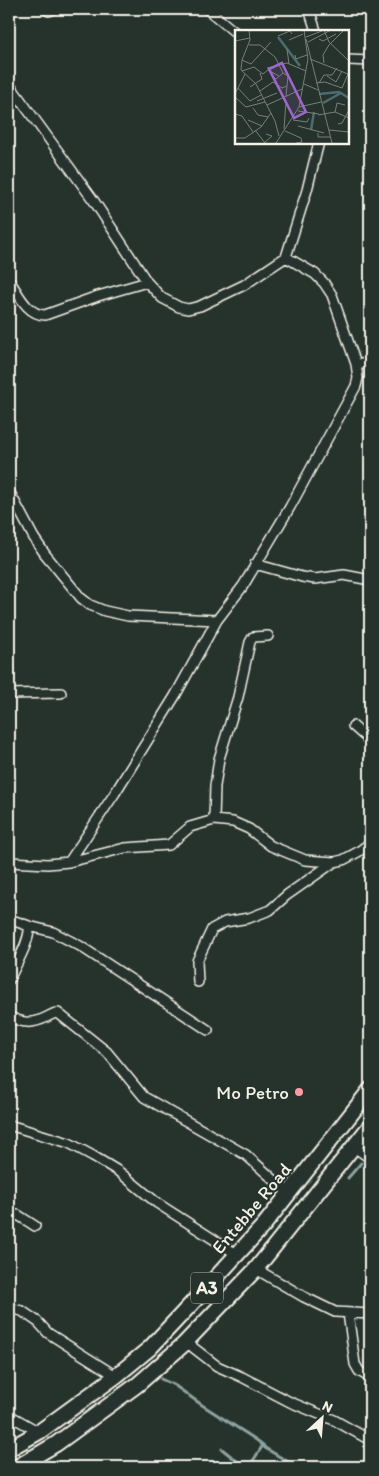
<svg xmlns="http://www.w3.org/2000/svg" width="379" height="1476" viewBox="0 0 379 1476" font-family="Itim,sans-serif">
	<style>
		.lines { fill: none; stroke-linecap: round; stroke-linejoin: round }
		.stream { stroke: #8ea29f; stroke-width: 3 }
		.minor-casing { stroke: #f4f1e8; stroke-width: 12 }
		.primary-casing { stroke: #f4f1e8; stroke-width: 18 }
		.minor { stroke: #26332d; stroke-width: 9 }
		.primary { stroke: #26332d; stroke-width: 14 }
		.poi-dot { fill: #ff9aa2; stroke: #26332d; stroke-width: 2 }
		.labels { text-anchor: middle; stroke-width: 4; stroke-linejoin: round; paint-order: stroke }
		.shield { fill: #26332d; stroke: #b6b8b0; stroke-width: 1 }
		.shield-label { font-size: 18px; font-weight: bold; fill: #f4f1e8 }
		.poi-label { font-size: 19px; fill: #f4f1e8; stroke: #26332d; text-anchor: end }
		.street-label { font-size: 19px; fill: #f4f1e8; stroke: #26332d }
		.inset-river { fill: none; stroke: #4a6e6f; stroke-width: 2.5 }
		.inset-road { fill: none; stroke: #787f78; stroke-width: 1 }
		.view { fill: #9f67cb; fill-opacity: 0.15; stroke: #9f67cb; stroke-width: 2.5 }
		.inset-edge { fill: none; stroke: #f4f1e8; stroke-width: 2.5 }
	</style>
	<rect width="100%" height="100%" fill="#26332d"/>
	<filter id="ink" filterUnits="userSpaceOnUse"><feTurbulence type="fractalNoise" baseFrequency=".02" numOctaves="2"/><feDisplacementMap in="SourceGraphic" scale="10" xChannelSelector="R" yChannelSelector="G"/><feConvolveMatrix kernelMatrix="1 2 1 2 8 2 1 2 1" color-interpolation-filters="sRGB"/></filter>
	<g filter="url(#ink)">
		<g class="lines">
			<path class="stream" d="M363,1088L370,1078
				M348,1178L361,1163
				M248,1232L267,1210
				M161,1379L174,1385L202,1405L255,1439L263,1445L265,1448L297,1467
				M222,1449L242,1465L251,1464L263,1445
				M45,1462L52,1467"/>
			<defs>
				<path id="minor" d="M46,9L49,11L54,9
					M207,9L236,33
					M309,9L316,31
					M348,60L370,61
					M9,84L94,201L147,282L162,298L179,307L188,309L200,306L244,285L286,257L307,190L319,142
					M9,280C18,293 27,315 45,315L98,296L147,282
					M356,364H370
					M9,491L34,538L45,554L81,598L90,605L105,611L128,616L217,620
					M255,564L302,577L315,579L344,575L370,580
					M9,694L61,693
					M353,726L370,741
					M214,820L215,786L219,759L238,697L250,642L253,637L268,636
					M9,862L48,864L69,862L125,848L169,845L190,827L214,820L233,822L249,829L271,846L305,860L334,862L343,860L358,852L370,843
					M69,862L115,793L175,696L217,620L243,586L290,507L356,386L358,378L356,364L332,295L324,283L315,274L286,257
					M9,919L29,926C31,940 15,966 9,980
					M29,926L53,932L80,946L208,1030
					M198,982L197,961L212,929L225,922L249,918L270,910L287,895L334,862
					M9,1016C22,1024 33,1024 47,1017C51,1015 53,1013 58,1013L107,1052L144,1097L246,1155L290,1194
					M9,1125L69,1143L93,1156L118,1171L157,1203L238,1255
					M354,1147L370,1158
					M9,1221L13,1216L18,1215L35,1226
					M256,1269L304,1297L335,1312L370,1314
					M9,1308L22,1311L38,1322L48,1333L116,1376
					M348,1313L355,1364L359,1371L370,1378
					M186,1342L217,1366L242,1377L290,1402L334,1420L370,1440
					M9,1415L39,1432"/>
				<path id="primary" d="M9,1449L39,1432L116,1376L150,1348L210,1284L264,1225L370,1090
					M17,1467L56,1444L137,1385L183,1345L256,1269L370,1126"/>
			</defs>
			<use href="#minor" class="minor-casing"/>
			<use href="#primary" class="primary-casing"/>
			<use href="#minor" class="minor"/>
			<use href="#primary" class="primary"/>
		</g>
	</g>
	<circle class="poi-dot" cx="299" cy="1092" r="5"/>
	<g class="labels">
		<rect class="shield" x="191" y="1272.5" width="32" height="31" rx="4"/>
		<g class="shield-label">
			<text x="207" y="1294">A3</text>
		</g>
		<g class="poi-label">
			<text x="289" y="1099">Mo Petro</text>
		</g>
		<g class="street-label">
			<text transform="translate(251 1208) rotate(-50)" y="7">Entebbe Road</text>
		</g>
	</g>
	<g transform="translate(235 30)">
		<rect width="114" height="114" fill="#26332d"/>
		<path class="inset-river" d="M43,7L65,36M84,64L104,62L114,68M88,73L106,63M76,100L79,82"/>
		<path class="inset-road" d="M14,0L15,10L7,30L6,40L21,54L40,91L44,106M89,0L94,12L114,31M43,6L55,1L57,4M71,7L87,1M71,9L97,113M84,9L88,11L101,4M54,10L68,4M0,11L15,8M73,12L96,0M14,15H25L40,27L48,43L41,49L37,47M52,19L54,34M60,25L61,29L72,25M75,29L113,44M7,30L16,34L36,12M89,33L88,25L94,15L109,0M32,38L52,33L71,41M7,41L19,37L28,44L33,40L44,46M48,43L53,46L51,66M92,46L101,52L107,41M81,53L90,52L107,58L113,44M84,53L89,45H97L102,38M69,54L83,60M15,57L27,49L25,43M3,58L15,71L26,65M25,61L38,52L47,58L52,56M0,64L10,44M0,67L11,77L30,72M48,68L51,72L49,99M22,71L42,63M32,75L67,59M64,77L86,72M18,78L23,85L33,87M63,81L84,84M100,82L102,73L110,75M0,84L7,86L18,102M83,85L100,82L114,88M13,90L27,96M58,90L72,92L74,88M103,94L107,93L114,80M63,96L89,103M20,100L30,113M94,100L114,102M50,101L66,108L67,112L61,113M83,103V107H95M0,108H10L26,97L36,83M29,113L37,106L31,104M41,113L64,77L73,29L69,0"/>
		<path class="view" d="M47,33L71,82L59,88L34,39Z"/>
		<rect width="114" height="114" class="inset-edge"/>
	</g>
	<rect width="379" height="1476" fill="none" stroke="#26332d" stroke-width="30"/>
	<rect x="15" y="15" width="349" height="1446" fill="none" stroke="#f4f1e8" stroke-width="2" filter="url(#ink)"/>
	<g transform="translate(322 1418) rotate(26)" stroke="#26332d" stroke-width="4" paint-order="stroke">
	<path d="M0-4L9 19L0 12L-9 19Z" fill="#f4f1e8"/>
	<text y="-8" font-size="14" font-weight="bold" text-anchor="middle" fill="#f4f1e8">N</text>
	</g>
</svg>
